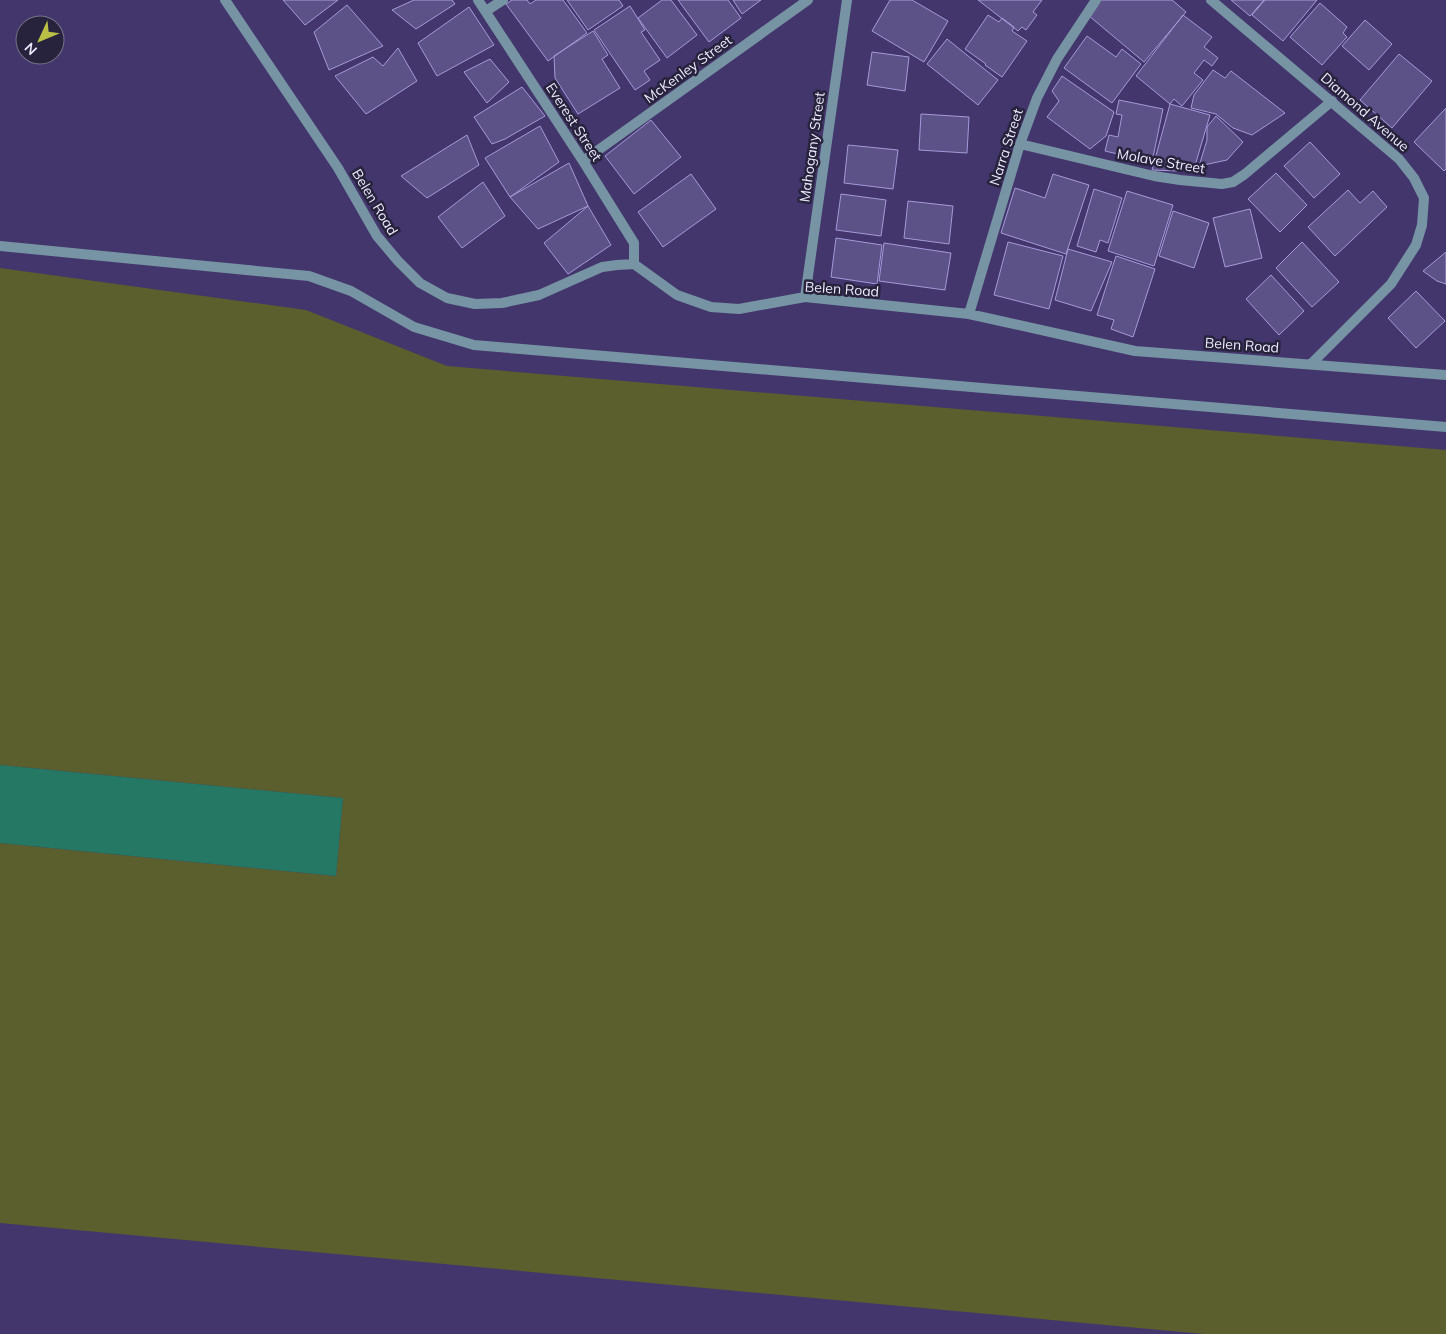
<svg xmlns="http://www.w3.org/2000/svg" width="1446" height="1334" viewBox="0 0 1446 1334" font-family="Mulish,sans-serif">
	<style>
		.green { fill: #5b5e2d }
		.water { fill: #257863 }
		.building { fill: #5d5288; stroke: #a59ad9 }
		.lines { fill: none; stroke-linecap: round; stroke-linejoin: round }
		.lane { stroke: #7794a4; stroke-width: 10 }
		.street { stroke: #7794a4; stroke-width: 10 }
		.labels { text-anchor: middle; stroke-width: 5; stroke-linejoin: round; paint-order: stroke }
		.street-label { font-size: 14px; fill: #edeafe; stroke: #28233c }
	</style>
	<rect width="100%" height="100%" fill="#43366c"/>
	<path class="green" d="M0,268L306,310L447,366L1446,450V1334H1204L0,1223V843L336,876L343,798L0,765Z"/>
	<path class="water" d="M0,765L343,798L336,876L0,843Z"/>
	<path class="building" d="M283,0H338L305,25Z
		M414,0H452L455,4L416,29L392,10Z
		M512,0H527L530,4L536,0H563L587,33L548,61L506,4Z
		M567,0H619L623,6L588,30Z
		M662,0H671L697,35L667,58L638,18Z
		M678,0H728L741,18L709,42Z
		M733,0H761L742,14Z
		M890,0H912L948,21L924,62L872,31Z
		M978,0H1042L1033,12L1037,15L1026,30L1022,27L1018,31Z
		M1100,0H1172L1186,12L1144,62L1088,15Z
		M1231,0H1264L1250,16Z
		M1265,0H1317L1283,41L1252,15Z
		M1320,3L1347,27L1343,33L1347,37L1322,65L1290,37Z
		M347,5L383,46L329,70L314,32Z
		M630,6L645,30L641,32L660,60L644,71L650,80L635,90L594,30Z
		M469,7L494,45L437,76L418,43Z
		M988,15L999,22L1002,18L1014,27L1012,31L1027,41L1002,77L985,65L986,64L965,49Z
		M1183,15L1212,37L1204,47L1218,58L1212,66L1204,60L1194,73L1203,80L1182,106L1174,99L1170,104L1136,76Z
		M1365,20L1392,44L1369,70L1342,46Z
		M593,31L608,55L602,59L620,88L578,114L555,78L554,56Z
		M1087,36L1116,57L1122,49L1141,64L1112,103L1064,68Z
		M947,39L998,80L978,105L927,64Z
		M398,48L417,81L366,114L335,76L373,57L383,66Z
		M872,52L909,57L905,91L867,85Z
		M1399,54L1432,81L1392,128L1360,100Z
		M490,59L509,82L487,103L464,72Z
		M1213,70L1225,78L1231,71L1285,113L1252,135L1233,128L1216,114L1191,108L1194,95Z
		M1062,76L1114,112L1106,136L1090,149L1047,117L1059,101L1052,91Z
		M522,87L545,116L505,139L492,144L474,117Z
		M1119,100L1163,109L1152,162L1105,151L1109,135L1118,137L1122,115L1116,114Z
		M1170,104L1210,115L1194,169L1180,165L1178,171L1152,170Z
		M1446,108V169L1444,171L1414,142Z
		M921,114L969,117L967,153L919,150Z
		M1216,116L1243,142L1227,160L1199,166L1207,140V127Z
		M651,120L681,157L634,194L605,156Z
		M540,126L559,162L510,197L485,158Z
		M467,135L479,165L427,198L401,176Z
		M1310,142L1340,174L1314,198L1284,166Z
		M848,145L898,150L893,189L844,183Z
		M569,163L588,206L538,229L510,197Z
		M1276,173L1307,205L1280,232L1248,199Z
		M691,174L716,209L663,247L638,212Z
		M1053,174L1089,185L1066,254L1001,233L1015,188L1045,198Z
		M483,182L505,216L462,248L438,217Z
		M1094,189L1122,198L1108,243L1100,240L1096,252L1077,246Z
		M1348,190L1360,203L1373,191L1387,207L1335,256L1308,227Z
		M1127,191L1173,205L1154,266L1108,251Z
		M841,194L886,200L881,236L836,230Z
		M908,201L953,206L949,244L904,238Z
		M588,206L611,245L568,274L544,243Z
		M1250,209L1262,258L1225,267L1213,218Z
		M1173,211L1209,223L1194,268L1159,256Z
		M836,238L882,245L877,284L831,277Z
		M1008,242L1063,256L1049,309L994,295Z
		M1302,242L1339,282L1312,307L1276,268Z
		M884,243L951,253L945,290L879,281Z
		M1068,249L1112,262L1091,311L1055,300Z
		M1446,252V284L1437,281L1423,271Z
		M1116,256L1155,269L1133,337L1111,329L1114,320L1097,315Z
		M1271,275L1304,311L1279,335L1246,299Z
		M1416,291L1445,321L1416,348L1388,318Z"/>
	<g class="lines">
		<path class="lane" d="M0,246L309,276L351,291L414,327L474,345L1446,427"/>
		<path class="street" d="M225,0L338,168L377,236L398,261L420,283L447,298L475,304L502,303L539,295L602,267L617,265L634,264L677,295L711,307L739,309L805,297L969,314L1135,351L1446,375
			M478,0L583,161L634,243V264
			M1211,0L1399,159L1414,178L1424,198L1422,225L1416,245L1391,284L1311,364
			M486,11L503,0
			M1020,144L1154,176L1180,180L1222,184L1233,182L1245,174L1332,101
			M583,161L808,0
			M805,297L847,0
			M969,314L1020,144L1037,98L1057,59L1096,0"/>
	</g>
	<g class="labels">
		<g class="street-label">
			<text transform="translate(688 69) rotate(-36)" y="5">McKenley Street</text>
			<text transform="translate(1365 112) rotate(41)" y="5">Diamond Avenue</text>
			<text transform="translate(574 122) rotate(57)" y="5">Everest Street</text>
			<text transform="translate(812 147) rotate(-82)" y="5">Mahogany Street</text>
			<text transform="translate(1006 147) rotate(-72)" y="5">Narra Street</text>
			<text transform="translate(1161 161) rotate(10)" y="5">Molave Street</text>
			<text transform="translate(375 202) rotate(59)" y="5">Belen Road</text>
			<text transform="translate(842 289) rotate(4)" y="5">Belen Road</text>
			<text transform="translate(1242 345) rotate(4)" y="5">Belen Road</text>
		</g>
	</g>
	<g transform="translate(40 40) rotate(226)"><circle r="24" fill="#28233c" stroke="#77738a"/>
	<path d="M0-4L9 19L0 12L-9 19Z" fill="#bac045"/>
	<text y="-8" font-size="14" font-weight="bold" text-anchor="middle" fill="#edeafe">N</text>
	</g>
</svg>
